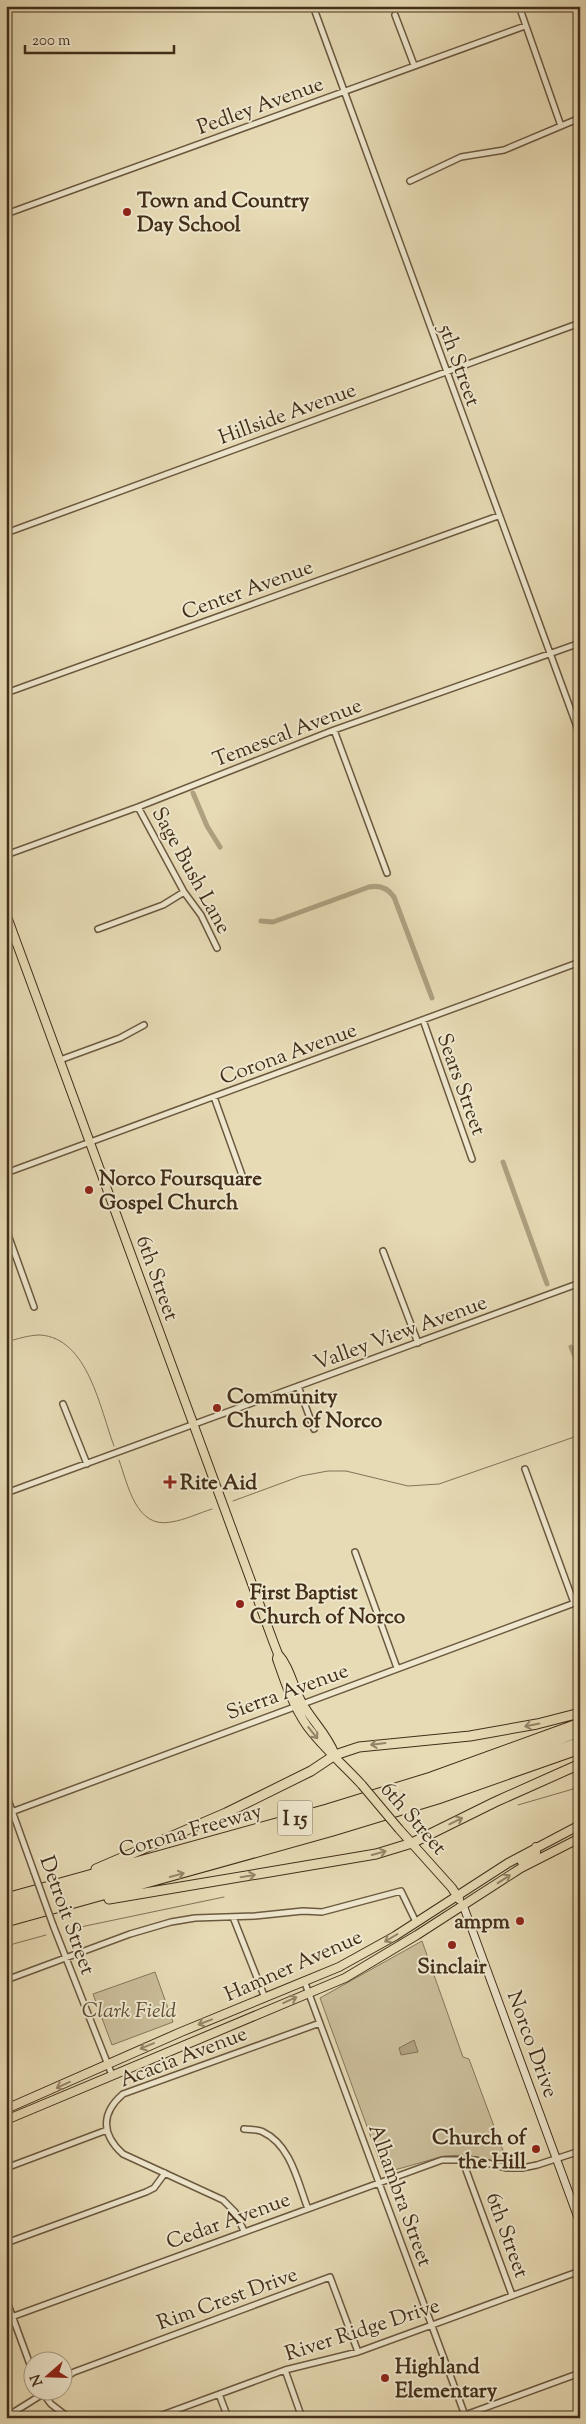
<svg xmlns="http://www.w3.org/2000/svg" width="586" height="2424" viewBox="0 0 586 2424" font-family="'Sorts Mill Goudy',serif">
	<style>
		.green { fill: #cbbe9a; stroke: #86765a }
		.water { fill: #afa080; stroke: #837257 }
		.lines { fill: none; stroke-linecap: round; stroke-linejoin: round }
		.stream { stroke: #837257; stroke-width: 1 }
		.canal { stroke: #afa080; stroke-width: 5 }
		.minor-casing { stroke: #6b5940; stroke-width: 8 }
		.secondary-casing { stroke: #422e19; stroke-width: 9 }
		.primary-casing { stroke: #422e19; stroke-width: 10 }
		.motorway-casing { stroke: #422e19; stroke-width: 11 }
		.minor { stroke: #efe8cf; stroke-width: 5 }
		.secondary { stroke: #efe8cf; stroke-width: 7 }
		.primary { stroke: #e7dbb5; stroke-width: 8 }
		.motorway { stroke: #e7dbb5; stroke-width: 9 }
		.minor-bridge-casing { stroke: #6b5940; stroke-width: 8; stroke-linecap: butt }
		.primary-bridge-casing { stroke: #422e19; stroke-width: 10; stroke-linecap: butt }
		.minor-bridge { stroke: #efe8cf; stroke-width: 5 }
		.primary-bridge { stroke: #e7dbb5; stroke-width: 8 }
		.oneway { stroke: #948467 }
		.poi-dot { fill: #8f2418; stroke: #efe8cf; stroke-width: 2 }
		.labels { text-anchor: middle; stroke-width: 4; stroke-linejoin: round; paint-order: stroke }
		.shield { fill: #efe8cf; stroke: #766650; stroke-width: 1 }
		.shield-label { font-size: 20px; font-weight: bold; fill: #422e19 }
		.street-label { font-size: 21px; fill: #422e19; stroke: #efe8cf }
		.poi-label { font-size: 21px; font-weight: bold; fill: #422e19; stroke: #efe8cf; text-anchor: start }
		.park-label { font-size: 21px; font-style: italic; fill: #5d4b33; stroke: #efe8cf }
	</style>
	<rect width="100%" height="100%" fill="#e7dbb5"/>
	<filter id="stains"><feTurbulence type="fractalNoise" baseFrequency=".004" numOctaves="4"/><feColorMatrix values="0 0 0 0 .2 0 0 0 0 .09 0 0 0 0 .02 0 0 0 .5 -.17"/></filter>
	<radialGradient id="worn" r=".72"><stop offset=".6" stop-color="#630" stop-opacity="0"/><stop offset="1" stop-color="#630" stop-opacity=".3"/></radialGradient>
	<path class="green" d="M422,1941L463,2057L469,2059L508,2164L467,2155L444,2156L384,2173L320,1998Z
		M155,1972L173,2022L112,2045L93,1994Z"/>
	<path class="water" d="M414,2040L418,2052L401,2055L399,2048Z"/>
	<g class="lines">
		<path class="stream" d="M6,1342C17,1339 29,1335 40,1335C88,1338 100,1409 114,1446
			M119,1460C128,1485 136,1529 171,1522C185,1520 199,1513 212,1509
			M233,1501L301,1476L328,1471H346L408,1486L439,1484L580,1435
			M518,1805L580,1787
			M71,1929L224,1897
			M6,1946L46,1935"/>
		<path class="canal" d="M193,793L207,826L220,847
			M261,921L273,922L369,887C379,885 388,888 394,897L432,998
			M503,1162L547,1284
			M571,1347L580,1368"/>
		<defs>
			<path id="minor" d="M313,6L580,735
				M519,6L561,126
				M395,15L414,65
				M410,181L461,157L504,150L580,118
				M6,214L525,26
				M6,533L580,323
				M6,693L498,516
				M334,730L387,873
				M138,807L184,892L201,915L217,948
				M6,855L138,807L334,730L580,643
				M98,929L163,905L184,892
				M423,1020L472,1159
				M60,1060L120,1038L144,1025
				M214,1097L242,1175
				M6,1173L580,962
				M6,1229L34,1307
				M383,1251L418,1343
				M298,1386L314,1429
				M63,1404L87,1464
				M525,1469L574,1603
				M6,1493L580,1283
				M355,1552L397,1668
				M6,1794L34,1872
				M6,1814L580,1601
				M233,1917L265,1998
				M53,1925L112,2075
				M6,1980L130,1934L171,1922L195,1918L255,1916L303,1911L322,1912L401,1891L416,1922
				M305,1983L466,2418
				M244,2129C250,2130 258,2129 263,2132C291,2145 298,2183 308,2209
				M462,2159L512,2295
				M6,2168L107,2130
				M244,2231L235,2212L223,2200L123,2154C101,2134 101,2113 123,2094L320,2023
				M6,2243L146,2192L154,2188L165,2173
				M6,2299L32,2370
				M6,2319L442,2160H475L507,2168H522L537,2165L580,2151
				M285,2370L302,2418
				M62,2380L74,2372L330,2277L358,2352
				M42,2392L51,2404L69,2418
				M219,2394L228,2418
				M14,2412L46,2392
				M465,2415L580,2373
				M154,2418L285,2370L358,2352L580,2271"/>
			<path id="secondary" d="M463,1905L580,2223"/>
			<path id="primary" d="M6,914L273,1641L278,1654L277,1659C285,1682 293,1706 307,1726C323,1748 344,1765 362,1785
				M278,1654C290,1667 293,1687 302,1703C312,1721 328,1735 335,1755
				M399,1829L452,1888L459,1899
				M522,1862L536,1853V1847
				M6,2109L181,2032L339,1967L395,1936L508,1863L580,1825
				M6,2120L345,1978L417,1935L521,1868L580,1838"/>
			<path id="motorway" d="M96,1869L226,1813L311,1771L335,1755L359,1747L470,1736L537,1724L580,1713
				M6,1898L327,1809L431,1777L580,1723
				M109,1899L376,1854L412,1843L495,1802L580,1764
				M6,1905L242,1841L403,1795L580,1732
				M6,1913L359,1816L580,1742
				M6,1922L333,1831L438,1799L580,1749"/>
		</defs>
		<use href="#minor" class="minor-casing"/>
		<use href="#secondary" class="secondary-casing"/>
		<use href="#primary" class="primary-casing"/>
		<use href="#motorway" class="motorway-casing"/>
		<use href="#minor" class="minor"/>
		<use href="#secondary" class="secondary"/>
		<use href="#primary" class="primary"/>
		<use href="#motorway" class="motorway"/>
		<defs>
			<path id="minor-bridge" d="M34,1872L53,1925"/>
			<path id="primary-bridge" d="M362,1785L399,1829"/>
		</defs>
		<use href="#minor-bridge" class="minor-bridge-casing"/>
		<use href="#primary-bridge" class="primary-bridge-casing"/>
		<use href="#minor-bridge" class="minor-bridge"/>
		<use href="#primary-bridge" class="primary-bridge"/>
	</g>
	<defs><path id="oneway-shaft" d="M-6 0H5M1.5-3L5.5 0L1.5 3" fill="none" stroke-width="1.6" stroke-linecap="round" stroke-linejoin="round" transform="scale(1.25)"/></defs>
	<g class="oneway">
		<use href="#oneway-shaft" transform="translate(532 1725) rotate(169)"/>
		<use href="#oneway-shaft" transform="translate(313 1733) rotate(51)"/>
		<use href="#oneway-shaft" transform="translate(378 1744) rotate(173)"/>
		<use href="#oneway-shaft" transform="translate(456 1821) rotate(-27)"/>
		<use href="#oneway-shaft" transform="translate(379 1853) rotate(-15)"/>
		<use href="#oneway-shaft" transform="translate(177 1875) rotate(-15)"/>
		<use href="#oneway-shaft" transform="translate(248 1876) rotate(-9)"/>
		<use href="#oneway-shaft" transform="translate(504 1879) rotate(-33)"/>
		<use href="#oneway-shaft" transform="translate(391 1938) rotate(149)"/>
		<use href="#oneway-shaft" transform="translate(290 2000) rotate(-24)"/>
		<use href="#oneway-shaft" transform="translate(205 2022) rotate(159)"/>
		<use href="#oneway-shaft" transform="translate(147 2046) rotate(157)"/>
		<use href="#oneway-shaft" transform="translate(63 2085) rotate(155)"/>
	</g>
	<g class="poi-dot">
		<circle cx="127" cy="212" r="5"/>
		<circle cx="89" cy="1190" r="5"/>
		<circle cx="217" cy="1408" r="5"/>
		<path d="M167.5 1474.5h5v5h5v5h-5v5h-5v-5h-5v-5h5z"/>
		<circle cx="240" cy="1604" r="5"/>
		<circle cx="520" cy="1921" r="5"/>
		<circle cx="452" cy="1945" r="5"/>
		<circle cx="536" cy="2149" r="5"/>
		<circle cx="385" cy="2378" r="5"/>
	</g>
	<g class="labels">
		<rect class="shield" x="277.5" y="1800.5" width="35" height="35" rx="4"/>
		<g class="shield-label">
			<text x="295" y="1825">I 15</text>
		</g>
		<g class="street-label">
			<text transform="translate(260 105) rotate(-20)" y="7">Pedley Avenue</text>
			<text transform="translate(460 365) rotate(70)" y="7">5th Street</text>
			<text transform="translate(287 413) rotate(-20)" y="7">Hillside Avenue</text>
			<text transform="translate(247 589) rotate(-20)" y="7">Center Avenue</text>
			<text transform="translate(287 732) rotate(-21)" y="7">Temescal Avenue</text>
			<text transform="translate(192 870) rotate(61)" y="7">Sage Bush Lane</text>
			<text transform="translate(288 1053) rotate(-20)" y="7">Corona Avenue</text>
			<text transform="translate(462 1084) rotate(70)" y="7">Sears Street</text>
			<text transform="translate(158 1278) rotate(70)" y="7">6th Street</text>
			<text transform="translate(400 1332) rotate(-20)" y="7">Valley View Avenue</text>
			<text transform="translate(287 1691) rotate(-20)" y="7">Sierra Avenue</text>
			<text transform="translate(414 1818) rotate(49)" y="7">6th Street</text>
			<text transform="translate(190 1830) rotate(-16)" y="7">Corona Freeway</text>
			<text transform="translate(68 1915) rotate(70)" y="7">Detroit Street</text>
			<text transform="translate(293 1965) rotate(-24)" y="7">Hamner Avenue</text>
			<text transform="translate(533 2044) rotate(70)" y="7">Norco Drive</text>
			<text transform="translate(183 2056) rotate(-21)" y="7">Acacia Avenue</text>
			<text transform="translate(401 2195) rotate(70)" y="7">Alhambra Street</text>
			<text transform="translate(228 2220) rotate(-20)" y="7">Cedar Avenue</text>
			<text transform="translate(508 2235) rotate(70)" y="7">6th Street</text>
			<text transform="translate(227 2298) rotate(-20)" y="7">Rim Crest Drive</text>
			<text transform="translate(362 2329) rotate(-18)" y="7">River Ridge Drive</text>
		</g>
		<g class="poi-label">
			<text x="137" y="207">Town and Country<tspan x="137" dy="24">Day School</tspan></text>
			<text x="99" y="1185">Norco Foursquare<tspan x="99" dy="24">Gospel Church</tspan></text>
			<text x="227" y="1403">Community<tspan x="227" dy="24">Church of Norco</tspan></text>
			<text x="180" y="1489">Rite Aid</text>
			<text x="250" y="1599">First Baptist<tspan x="250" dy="24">Church of Norco</tspan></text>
			<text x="510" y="1928" text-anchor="end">ampm</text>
			<text x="452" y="1973" text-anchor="middle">Sinclair</text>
			<text x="526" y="2144" text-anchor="end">Church of<tspan x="526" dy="24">the Hill</tspan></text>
			<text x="395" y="2373">Highland<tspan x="395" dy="24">Elementary</tspan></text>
		</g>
		<g class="park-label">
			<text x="129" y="2017">Clark Field</text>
		</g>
	</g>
	<rect width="586" height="2424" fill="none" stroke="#e7dbb5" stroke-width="25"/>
	<rect x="8" y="8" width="571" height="2409" fill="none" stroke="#422e19" stroke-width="2.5"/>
	<rect x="12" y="12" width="561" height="2399" fill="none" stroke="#422e19"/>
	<g transform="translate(48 2376) rotate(250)"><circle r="24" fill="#efe8cf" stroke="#aa9e86"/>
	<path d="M0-4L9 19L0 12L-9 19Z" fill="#8f2418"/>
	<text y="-8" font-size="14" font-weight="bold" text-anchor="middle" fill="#422e19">N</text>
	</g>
	<path d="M25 45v8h149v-8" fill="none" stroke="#422e19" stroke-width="2.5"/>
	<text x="32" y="45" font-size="15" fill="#422e19" stroke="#efe8cf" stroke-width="4" paint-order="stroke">200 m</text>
	<rect width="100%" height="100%" filter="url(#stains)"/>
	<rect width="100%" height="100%" fill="url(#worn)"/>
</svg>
